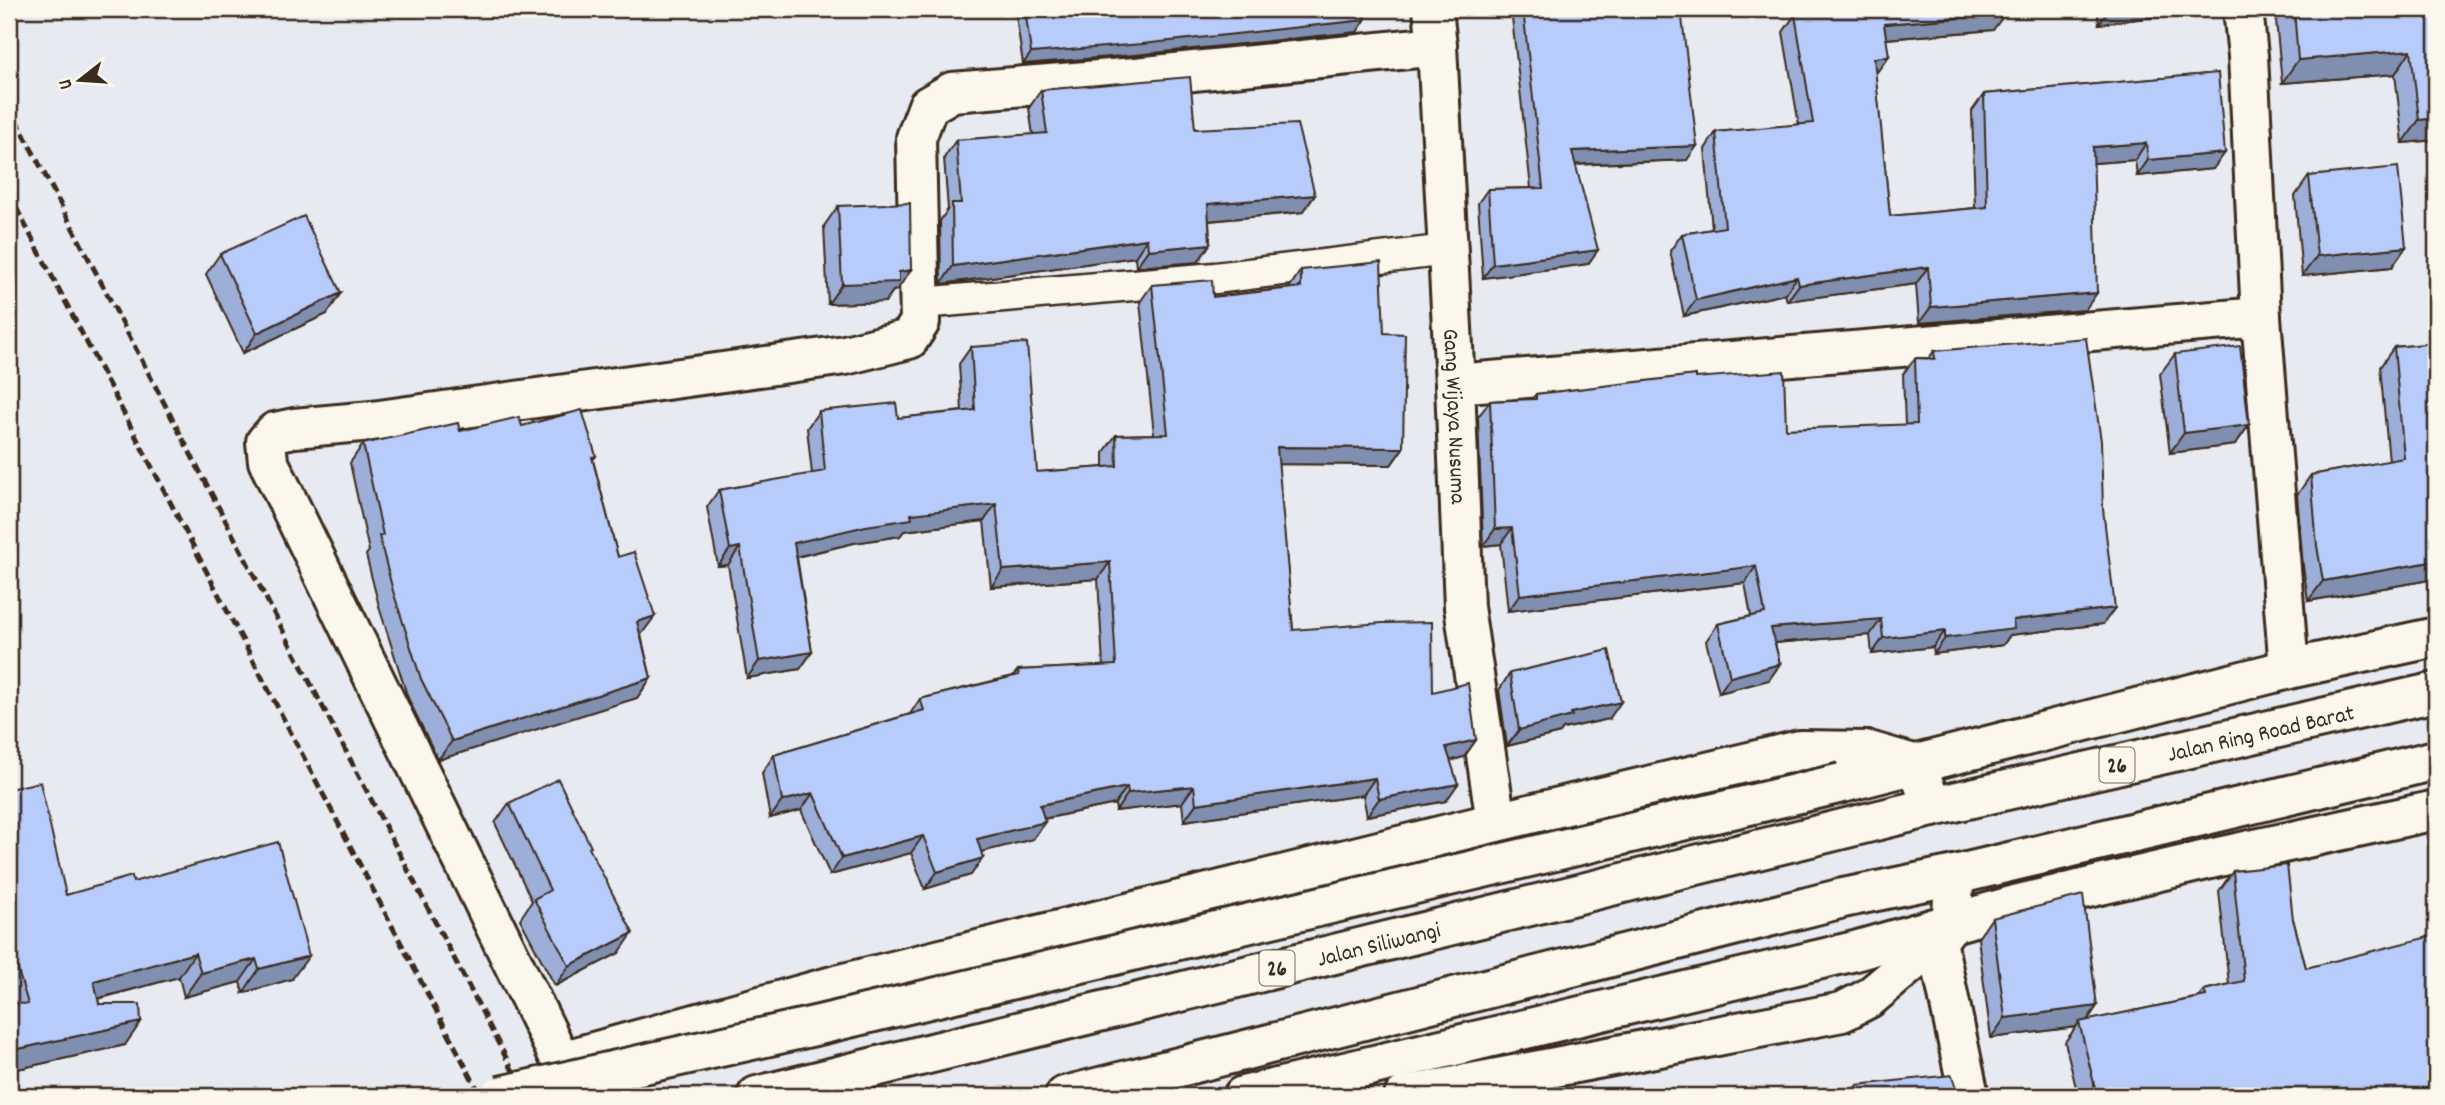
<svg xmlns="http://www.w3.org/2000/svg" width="2445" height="1105" viewBox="0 0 2445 1105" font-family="Dekko,sans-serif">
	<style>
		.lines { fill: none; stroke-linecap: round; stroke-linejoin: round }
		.lane-casing { stroke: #3b2a1e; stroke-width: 35 }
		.street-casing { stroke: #3b2a1e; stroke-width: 44 }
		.secondary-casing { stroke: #3b2a1e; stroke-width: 44 }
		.highway-casing { stroke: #3b2a1e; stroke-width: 44 }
		.lane { stroke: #fbf7ec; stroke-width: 30 }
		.street { stroke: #fbf7ec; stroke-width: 38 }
		.secondary { stroke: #fbf7ec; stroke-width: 38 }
		.highway { stroke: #fbf7ec; stroke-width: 38 }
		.rail { stroke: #3b2a1e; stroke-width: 5; stroke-dasharray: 10 5; stroke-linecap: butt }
		.secondary-bridge-casing { stroke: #3b2a1e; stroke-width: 44; stroke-linecap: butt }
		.secondary-bridge { stroke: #fbf7ec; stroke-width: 38 }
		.wall { fill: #9dafd8; stroke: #3b2a1e; stroke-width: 2 }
		.shaded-wall { fill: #808fb0; stroke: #3b2a1e; stroke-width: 2 }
		.building { fill: #b7ccfb; stroke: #3b2a1e; stroke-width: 2 }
		.labels { text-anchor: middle; stroke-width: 5; stroke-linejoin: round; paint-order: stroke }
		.shield { fill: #fbf7ec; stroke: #75685c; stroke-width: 2 }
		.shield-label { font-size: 21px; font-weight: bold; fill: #3b2a1e }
		.street-label { font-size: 23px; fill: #3b2a1e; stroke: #fbf7ec }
	</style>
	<rect width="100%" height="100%" fill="#e7eaf0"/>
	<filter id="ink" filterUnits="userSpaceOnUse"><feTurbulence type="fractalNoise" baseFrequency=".0143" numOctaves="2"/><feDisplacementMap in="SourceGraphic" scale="14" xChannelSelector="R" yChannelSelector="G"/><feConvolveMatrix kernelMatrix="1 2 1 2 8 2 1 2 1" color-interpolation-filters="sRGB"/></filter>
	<g filter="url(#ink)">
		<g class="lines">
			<defs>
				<path id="lane" d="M921,303L1215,278L1447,250"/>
				<g id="street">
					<path id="s1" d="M1433,9L1437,46L1455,384L1464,607L1496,822"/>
					<path d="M2243,9L2248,56L2261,317L2289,669"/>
					<path d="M1455,384L2261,317"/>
					<path d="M1937,941L1969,1096"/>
					<path d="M561,1061L840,984L1496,822L1800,750L1869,751L1917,765L1932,807"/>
					<path d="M584,1096L561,1061L268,461L266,442L275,432L294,428L372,421L845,355L909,339L920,322L916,138L928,106L952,92L1136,77L1437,46"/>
					<path d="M1404,1096L1842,1012L1869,998L1937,941L1951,923L1955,875"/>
				</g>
				<path id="secondary" d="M1842,783L2289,669L2436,637
					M1243,1096L1855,951L2015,905L2223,856L2436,810"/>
				<g id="highway">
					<path id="s2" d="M757,1096L1932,807L2436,692"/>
					<path d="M1065,1096L1843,898L1955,875L2436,760"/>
				</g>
			</defs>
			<use href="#lane" class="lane-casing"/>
			<use href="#street" class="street-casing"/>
			<use href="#secondary" class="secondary-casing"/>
			<use href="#highway" class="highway-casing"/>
			<use href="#lane" class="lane"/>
			<use href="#street" class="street"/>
			<use href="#secondary" class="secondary"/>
			<use href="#highway" class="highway"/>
			<path class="rail" d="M9,106L526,1096
				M9,194L481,1096"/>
			<defs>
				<path id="secondary-bridge" d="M500,1096L819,1025L1842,783"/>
			</defs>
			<use href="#secondary-bridge" class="secondary-bridge-casing"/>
			<use href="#secondary-bridge" class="secondary-bridge"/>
		</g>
		<path class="wall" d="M1015,9H1363L1365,20L1357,32L1134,55L1023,64Z
			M1511,9H1681L1687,160L1575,165L1588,264L1483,278L1478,203L1488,189L1531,188Z
			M1824,9H2004L1993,30L1886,39L1877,72L1875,73L1890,216L1975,208L1972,111L1984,94L2218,73L2213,169L2137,176L2135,160L2093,163L2085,310L1919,323L1916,284L1787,301L1785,294L1684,316L1670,251L1682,234L1712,229L1705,149L1716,132L1799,125L1783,32L1795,15L1824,10Z
			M2097,9H2209L2208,10L2099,24Z
			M2285,9H2436V140L2403,143L2395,74L2282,83L2276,20Z
			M1041,90L1195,129L1315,195L1303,212L1209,221L1210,244L1198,262L1136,267L1135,257L941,284L940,221L948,209L944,158L956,140L1033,135L1029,108Z
			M2309,176L2392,267L2302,276L2295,196Z
			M838,206L897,290L893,291L885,302L828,304L824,226Z
			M220,254L327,314L243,353L206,274Z
			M1301,270L1384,333L1403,448L1391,465L1278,464L1293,630L1433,692L1476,740L1464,757L1450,761L1446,801L1367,816L1363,795L1184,821L1182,803L1116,811L1115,804L1044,819L1033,839L981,852L971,875L925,889L911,853L830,875L801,810L770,818L762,773L774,755L910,714L920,699L1013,676L1018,670L1103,666L1098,579L991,587L984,521L904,531L900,536L854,543L797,557L812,652L800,669L747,678L728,565L718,566L707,507L719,490L812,474L807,428L819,411L898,418L962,411L959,364L971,347L1037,472L1104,467V452L1116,435L1154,434L1140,302L1152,285L1213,297L1289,288Z
			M2436,281V328L2432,287Z
			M2436,343V579L2308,601L2303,566L2297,495L2311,475L2389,461L2380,367L2394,347Z
			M1934,351L2103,624L2010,635L2003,645L1934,654L1933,647L1872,654L1870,635L1775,643L1780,664L1769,680L1719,693L1706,641L1718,624L1751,616L1745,583L1508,611L1501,544L1483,546L1478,417L1490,401L1532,399L1536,394L1696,378L1786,429L1905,425L1903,374L1915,358H1929Z
			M2175,354L2249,425L2235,445L2170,453L2160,374Z
			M522,426L596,456L593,460L618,557L641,635L651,678L637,698L438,760L408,698L380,610L366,555L369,551L350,463L363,444Z
			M1510,673L1609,719L1563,729L1560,733L1507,746L1499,690Z
			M9,789L66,895L133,882L292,979L243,993L240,982L184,997L179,977L98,999L99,1004L125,1045L9,1071Z
			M509,803L589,849L619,953L555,986L520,919L532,901L495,823Z
			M2233,871L2293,919L2306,968L2436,1096H2078L2065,1042L2076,1027L1991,1038L1978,938L1992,918L2097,1006L2087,1021L2199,997L2204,990L2229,984L2219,891Z
			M1857,1085L1958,1096H1849Z"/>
		<path class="shaded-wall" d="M2110,9H2209L2208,10L2099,24Z
			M2005,14L1993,30L1872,40L1884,24Z
			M1365,20L1357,32L1134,55L1023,64L1031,53Z
			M2411,50L2395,74L2282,83L2298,60Z
			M1889,56L1877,72L1862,75L1874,58Z
			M2436,118V140L2403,143L2419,120Z
			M2146,143L2135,160L2081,164L2093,147Z
			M1697,146L1687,160L1562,165L1572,151Z
			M2225,153L2213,169L2137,176L2148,160Z
			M1315,195L1303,212L1196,222L1208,204Z
			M1147,239L1135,257L941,284L953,266Z
			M1210,244L1198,262L1136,267L1148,250Z
			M2406,247L2392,267L2302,276L2317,256Z
			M1598,250L1588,264L1483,278L1493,264Z
			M1928,267L1916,284L1787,301L1799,285Z
			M911,270L897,290L893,291L885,302L828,304L842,284L899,272Z
			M1797,277L1785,294L1684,316L1696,300Z
			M341,293L327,314L243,353L257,333Z
			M2097,293L2085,310L1919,323L1931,307Z
			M2249,425L2235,445L2170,453L2184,433Z
			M1277,447L1403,448L1391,465L1265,464Z
			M996,504L984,521L904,531L900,536L854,543L782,560L794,543L911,514Z
			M1512,528L1501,544L1483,546L1495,529Z
			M740,547L728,565L718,566L730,549Z
			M2436,561V579L2308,601L2323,581Z
			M1110,562L1098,579L991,587L1003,570Z
			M1756,566L1745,583L1508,611L1520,595Z
			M2115,608L2103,624L2010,635L2003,645L1934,654L1945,638L2013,620Z
			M655,616L641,635L624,641L637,622Z
			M1881,619L1870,635L1760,644L1771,628Z
			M1945,631L1933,647L1872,654L1883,638Z
			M812,652L800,669L747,678L759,661Z
			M1780,664L1769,680L1719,693L1730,677Z
			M651,678L637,698L438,760L452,741Z
			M1621,702L1609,719L1563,729L1560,733L1507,746L1519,730L1571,713Z
			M1476,740L1464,757L1434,765L1446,747Z
			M1375,778L1363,795L1184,821L1196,804Z
			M1458,784L1446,801L1367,816L1379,799Z
			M1194,786L1182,803L1116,811L1128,793Z
			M1127,787L1115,804L1028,822L1040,805Z
			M813,793L801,810L770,818L782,801Z
			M1045,822L1033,839L965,856L977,839Z
			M923,836L911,853L830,875L842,858Z
			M983,858L971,875L925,889L937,872Z
			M633,933L619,953L555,986L569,966Z
			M195,953L179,977L77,1004L94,981Z
			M309,956L292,979L243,993L259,969Z
			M256,959L240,982L184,997L201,973Z
			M2097,1006L2083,1026L2079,1022L2076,1027L1991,1038L2005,1018Z
			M141,1022L125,1045L9,1071V1051Z"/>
		<path class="building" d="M1025,9H1363L1365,20L1142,44L1031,53Z
			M1523,9H1681L1697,146L1572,151L1598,250L1493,264L1488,189L1543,188Z
			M1832,9H2004L2005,14L1884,24L1889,56L1874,58L1890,216L1987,207L1984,94L2218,73L2225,153L2148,160L2146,143L2093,147L2097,293L1931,307L1928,267L1799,285L1797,277L1696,300L1682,234L1725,227L1716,132L1813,123L1795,15Z
			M2294,9H2436V118L2419,120L2411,50L2298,60Z
			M1190,77L1195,129L1297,124L1315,195L1208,204L1210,244L1148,250L1147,239L953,266L952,203H961L956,140L1047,133L1041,90Z
			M2398,167L2406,247L2317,256L2309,176Z
			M910,203L911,270L899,272V282L842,284L838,206Z
			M304,216L341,293L257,333L220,254Z
			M1381,262L1384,333L1405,334L1403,448L1277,447L1293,630L1382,623L1432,622L1433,692L1468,683L1476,740L1446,747L1458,784L1379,799L1375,778L1196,804L1194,786L1128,793L1127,787L1040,805L1045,822L977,839L983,858L937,872L923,836L842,858L813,793L782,801L774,755L924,710L920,699L1019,675L1018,670L1116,665L1110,562L1003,570L996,504L911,514L912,519L866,526L794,543L812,652L759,661L740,547L730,549L719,490L825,471L819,411L896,403L898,418L975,410L971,347L1027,343L1037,472L1117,466L1116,435L1168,434L1152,285L1212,280L1213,297L1301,287V270Z
			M2086,338L2101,441L2103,509L2115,608L2013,620L2014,629L1945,638V631L1883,638L1881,619L1771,628L1780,664L1730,677L1718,624L1765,613L1756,566L1520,595L1512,528L1495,529L1490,401L1536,399V394L1696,375V378L1784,371L1786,429L1917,424L1915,358L1935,359L1934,351Z
			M2436,343V561L2323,581L2317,546L2311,475L2404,458L2394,347Z
			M2240,346L2249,425L2184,433L2175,354Z
			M582,410L596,456L592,457L618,557L634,552L655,616L637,622L651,678L452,741L421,679L393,591L379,536L383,535L363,444L458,423L460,431L519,417L522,426Z
			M1609,650L1621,702L1571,713L1572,716L1519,730L1510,673Z
			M558,779L591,847L589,848L633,933L569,966L534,899L550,890L509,803Z
			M40,782L66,895L132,876L133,882L278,842L309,956L259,969L256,959L201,973L195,953L94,981L99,1004H140L141,1022L9,1051V1003L28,1004L9,940V789Z
			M2287,865L2293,919L2306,968L2436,935V1096H2097L2079,1022L2206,996L2204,990L2244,981L2233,871Z
			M2083,895L2097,1006L2005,1018L1992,918Z
			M1952,1075L1958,1096H1858L1857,1085Z"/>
	</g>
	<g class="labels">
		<g class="shield">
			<rect x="2099.5" y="747.5" width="35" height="35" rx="5"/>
			<rect x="1259.5" y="950.5" width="35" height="35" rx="5"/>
		</g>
		<g class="shield-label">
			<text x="2117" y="772">26</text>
			<text x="1277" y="975">26</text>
		</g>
		<g class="street-label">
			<text dy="8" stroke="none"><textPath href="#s1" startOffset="408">Gang Wijaya Nusuma</textPath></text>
			<text dy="8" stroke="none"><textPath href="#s2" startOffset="1547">Jalan Ring Road Barat</textPath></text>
			<text dy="8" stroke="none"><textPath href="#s2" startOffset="640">Jalan Siliwangi</textPath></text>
		</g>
	</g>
	<rect width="2445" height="1105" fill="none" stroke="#fbf7ec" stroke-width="35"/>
	<rect x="18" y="18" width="2410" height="1070" fill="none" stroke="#3b2a1e" stroke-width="2.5" filter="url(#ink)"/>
	<g transform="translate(80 80) rotate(253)" stroke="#fbf7ec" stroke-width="5" paint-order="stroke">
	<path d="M0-5L12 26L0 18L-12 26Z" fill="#3b2a1e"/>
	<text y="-10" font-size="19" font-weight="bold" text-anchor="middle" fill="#3b2a1e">U</text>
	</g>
</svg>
